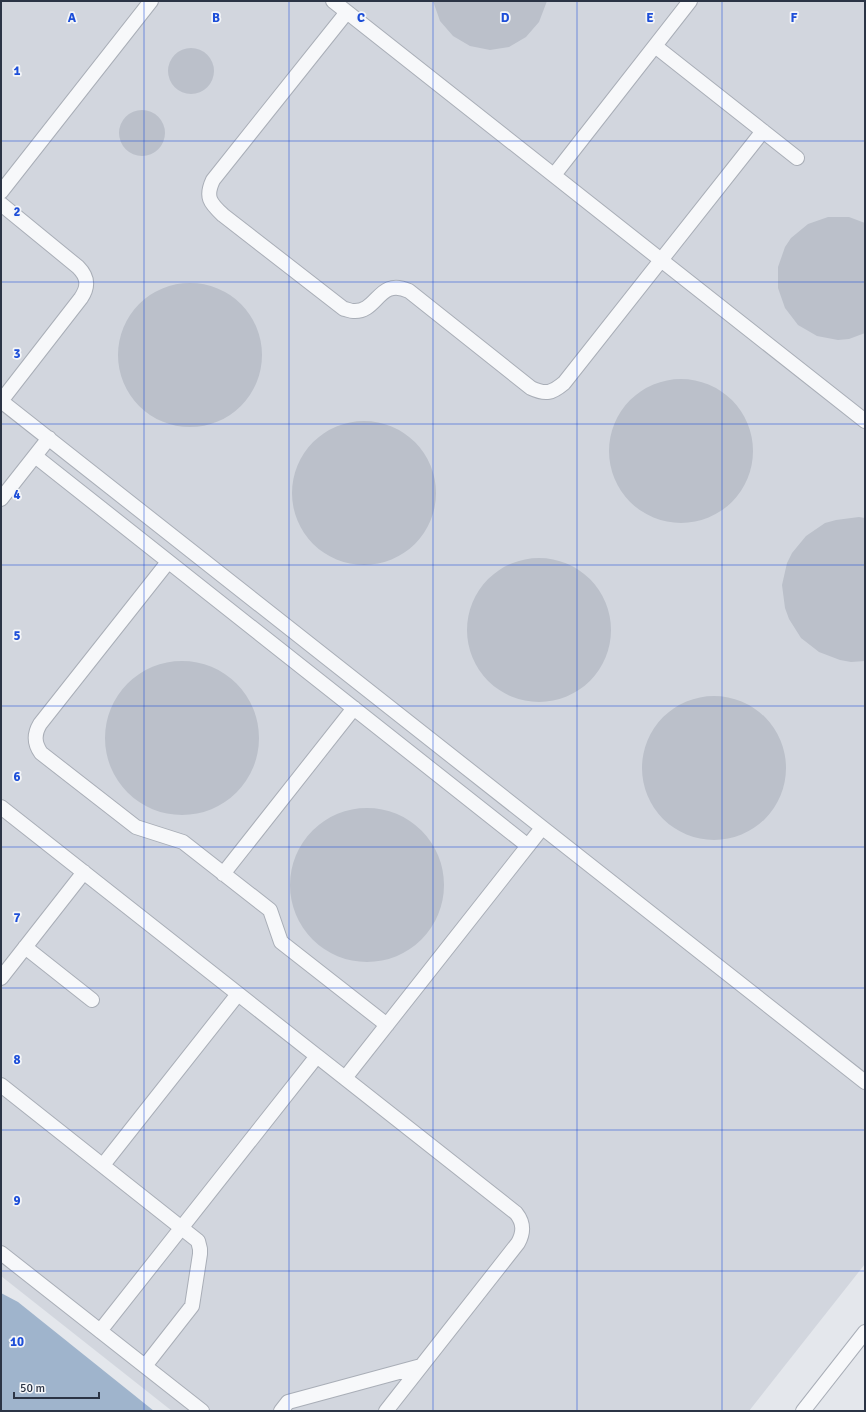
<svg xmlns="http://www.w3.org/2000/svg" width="866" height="1412" viewBox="0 0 866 1412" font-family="Signika,sans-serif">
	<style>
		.built { fill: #d2d6de }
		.water { fill: #9fb4cc }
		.building { fill: #bbc0ca }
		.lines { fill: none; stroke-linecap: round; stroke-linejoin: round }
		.minor-casing { stroke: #a9aeb7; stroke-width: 16 }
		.minor { stroke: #f7f8fa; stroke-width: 14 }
		.grid { fill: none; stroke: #1d4ed8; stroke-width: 1; stroke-opacity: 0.55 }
		.grid-label { font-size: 13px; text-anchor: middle; font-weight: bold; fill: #1d4ed8; stroke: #f4f6f9; stroke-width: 3.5; stroke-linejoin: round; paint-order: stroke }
	</style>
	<rect width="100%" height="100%" fill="#e4e7ec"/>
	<path class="built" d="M1,1H865V1264L749,1411H172L1,1276Z"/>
	<path class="water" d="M1,1293L18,1302L154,1411H1Z"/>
	<path class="building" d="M433,1H547L539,22L526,37L509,47L490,50L470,46L453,36L440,21Z
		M168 71a23 23 0 1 1 46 0a23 23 0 1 1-46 0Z
		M119 133a23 23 0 1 1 46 0a23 23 0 1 1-46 0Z
		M828,217H849L865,223V333L849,339L838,340L817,336L798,325L785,308L778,288V267L785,247L791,238L808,224Z
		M118 355a72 72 0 1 1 144 0a72 72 0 1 1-144 0Z
		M609 451a72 72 0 1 1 144 0a72 72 0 1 1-144 0Z
		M292 493a72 72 0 1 1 144 0a72 72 0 1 1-144 0Z
		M859,517L865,518V661L851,662L840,660L819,652L801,638L789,619L785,608L782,585L787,563L792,553L806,536L825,523L836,520Z
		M467 630a72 72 0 1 1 144 0a72 72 0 1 1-144 0Z
		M105 738a77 77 0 1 1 154 0a77 77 0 1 1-154 0Z
		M642 768a72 72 0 1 1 144 0a72 72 0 1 1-144 0Z
		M290 885a77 77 0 1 1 154 0a77 77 0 1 1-154 0Z"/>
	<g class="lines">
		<defs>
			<path id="minor" d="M333,1L865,421
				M347,12L213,180C205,197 210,203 223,215L344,309C347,309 350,311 353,311C378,313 378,277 409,291L531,388C546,395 552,393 564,383L763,131
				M655,46L797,158
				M554,175L690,1
				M1,192L151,1
				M1,204L78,267C88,277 89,286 81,298L1,401
				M1,401L865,1082
				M35,456L528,846
				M1,499L49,438
				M168,562L40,724C34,734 34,743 41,753L136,827L183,842L270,910L281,942L387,1025
				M1,807L516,1213C524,1223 524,1232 518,1243L386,1411
				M223,874L354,708
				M25,947L92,1000
				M1,978L84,872
				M1,1085L198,1241L200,1249V1254L192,1306L145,1366
				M103,1165L238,994
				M1,1253L202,1411
				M100,1331L317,1056L345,1078L542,828
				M281,1411L288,1402L421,1366
				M803,1411L865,1332"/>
		</defs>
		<use href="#minor" class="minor-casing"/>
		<use href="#minor" class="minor"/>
	</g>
	<path class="grid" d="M144,1V1411M289,1V1411M433,1V1411M577,1V1411M722,1V1411M1,141H865M1,282H865M1,424H865M1,565H865M1,706H865M1,847H865M1,988H865M1,1130H865M1,1271H865"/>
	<g class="grid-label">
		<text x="72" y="22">A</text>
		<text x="216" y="22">B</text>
		<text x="361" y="22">C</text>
		<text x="505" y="22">D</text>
		<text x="650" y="22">E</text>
		<text x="794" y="22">F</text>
		<text x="17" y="75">1</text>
		<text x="17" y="216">2</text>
		<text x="17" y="358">3</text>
		<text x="17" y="499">4</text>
		<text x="17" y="640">5</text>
		<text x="17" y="781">6</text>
		<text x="17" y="922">7</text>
		<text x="17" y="1064">8</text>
		<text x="17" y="1205">9</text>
		<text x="17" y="1346">10</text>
	</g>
	<rect width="866" height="1412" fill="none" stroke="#2b3445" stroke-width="4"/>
	<path d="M14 1392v6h85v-6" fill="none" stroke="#2b3445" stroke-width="2"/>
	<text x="20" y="1392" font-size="12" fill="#2b3445" stroke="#f4f6f9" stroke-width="3" paint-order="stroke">50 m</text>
</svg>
